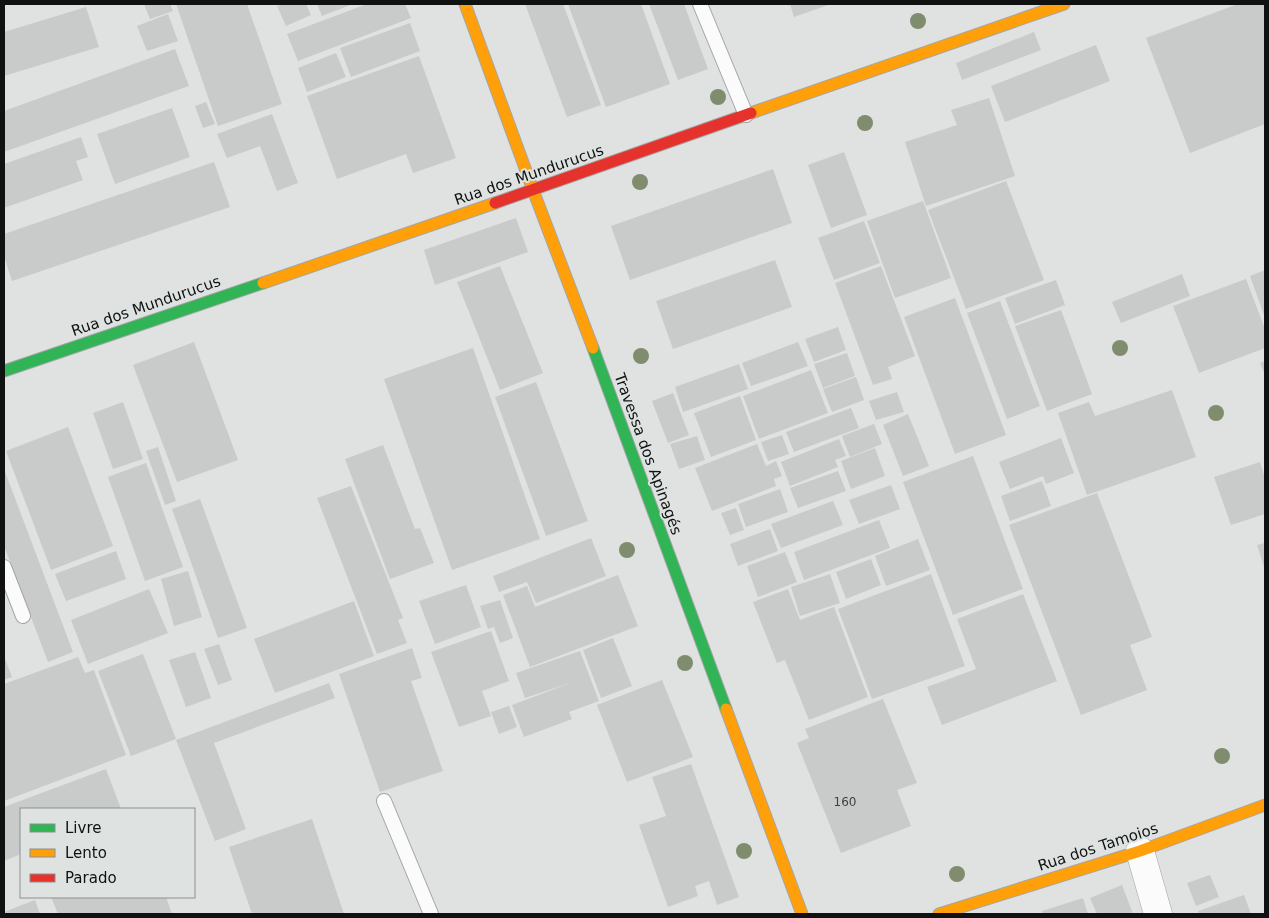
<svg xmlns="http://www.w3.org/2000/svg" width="1269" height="918" viewBox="0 0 1269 918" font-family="'DejaVu Sans',sans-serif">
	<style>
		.building { fill: #c9cbcb }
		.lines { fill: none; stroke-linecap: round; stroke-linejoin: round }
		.lane-casing { stroke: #a4a6a6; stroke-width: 16 }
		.street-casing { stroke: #a4a6a6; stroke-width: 29 }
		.fast-casing { stroke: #a4a6a6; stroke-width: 13 }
		.slow-casing { stroke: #a4a6a6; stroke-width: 13 }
		.jam-casing { stroke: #a4a6a6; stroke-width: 13 }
		.lane { stroke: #fafbfa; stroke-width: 14 }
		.street { stroke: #fafbfa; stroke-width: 28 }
		.fast { stroke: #30b455; stroke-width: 11 }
		.slow { stroke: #ff9f0a; stroke-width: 11 }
		.jam { stroke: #e5322d; stroke-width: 11 }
		.tree { fill: #7f8c6e }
		.labels { text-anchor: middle; stroke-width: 4; stroke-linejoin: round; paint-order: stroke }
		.number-label { font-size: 12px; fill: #3f4141 }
		.street-label { font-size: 15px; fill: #101212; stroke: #dee3e2 }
	</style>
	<rect width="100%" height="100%" fill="#dfe2e1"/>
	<path class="building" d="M144,4H170L173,11L150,19Z
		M176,4H247L282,104L218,126Z
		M284,4H306L311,15L286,26L277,6Z
		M317,4H353L322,16Z
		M367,4H405L411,18L298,61L287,34Z
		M525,4H563L601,105L567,117Z
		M568,4H641L670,84L606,107Z
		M649,4H684L708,69L678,80Z
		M790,4H831L794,17Z
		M1238,4H1265V124L1190,153L1146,38Z
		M86,7L99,47L4,76V32Z
		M168,14L178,41L147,51L137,26Z
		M410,23L420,51L351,77L340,48Z
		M1034,32L1041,50L962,80L956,63Z
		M1096,45L1110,81L1005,122L991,86Z
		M175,49L189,86L4,152V111Z
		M336,53L346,77L307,92L298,68Z
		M419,56L456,158L413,173L406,154L337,179L307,96Z
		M989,98L1015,176L926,206L905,142L957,125L951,110Z
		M206,102L215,124L203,128L195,106Z
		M172,108L190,157L115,184L97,134Z
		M272,114L298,183L277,191L260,146L227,158L217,134Z
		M81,137L88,157L76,161L83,180L4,208V164Z
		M844,152L867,215L831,228L808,165Z
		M214,162L230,207L12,281L4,256V234Z
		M773,169L792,223L630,280L611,226Z
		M1006,181L1044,280L966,309L928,210Z
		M923,201L951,278L895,298L867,221Z
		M516,218L528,252L435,285L424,250Z
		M864,221L880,263L834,280L818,238Z
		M775,260L792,307L673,349L656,301Z
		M500,266L543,373L500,390L457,282Z
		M881,266L915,356L888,367L892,379L873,385L835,283Z
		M1265,270V318L1250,276Z
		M1182,274L1190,296L1121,323L1112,302Z
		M1246,279L1265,329V348L1199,373L1173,306Z
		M1056,280L1065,305L1015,324L1005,298Z
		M955,298L1006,435L955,454L904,317Z
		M1000,301L1040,406L1007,419L967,313Z
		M1061,310L1092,394L1047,411L1015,326Z
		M838,327L846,350L814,362L805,339Z
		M194,342L238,460L177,482L133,365Z
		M798,342L808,366L751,386L742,363Z
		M473,348L540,539L452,570L384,379Z
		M847,353L855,376L823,388L814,364Z
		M1265,361V375L1260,363Z
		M739,364L748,389L683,412L675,387Z
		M811,370L828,413L759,439L743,396Z
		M856,377L864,400L832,412L823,389Z
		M536,382L588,521L546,536L495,397Z
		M1172,390L1196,457L1087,495L1058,413L1089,402L1095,416Z
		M897,392L904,412L876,420L869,401Z
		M673,393L689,435L668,443L652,401Z
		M740,396L756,440L711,457L694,413Z
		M123,402L143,459L113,469L93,413Z
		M851,408L859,428L794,452L786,432Z
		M908,414L929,466L903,476L883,425Z
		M874,424L882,444L850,457L842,436Z
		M68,427L113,546L51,570L6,451Z
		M782,435L789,454L768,461L761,442Z
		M697,436L705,460L679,469L670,444Z
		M1061,438L1074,473L1046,484L1043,476L1010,489L999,462Z
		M839,439L846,456L835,460L838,467L790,486L781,462Z
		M757,444L766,466L776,461L782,476L774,479L776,486L712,511L695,468Z
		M383,445L415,529L420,528L434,563L390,579L345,459Z
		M158,447L176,501L165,505L146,451Z
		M875,448L885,476L851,489L841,461Z
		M973,456L1023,589L953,615L903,482Z
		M1260,462L1265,478V514L1231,525L1214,477Z
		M146,463L183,567L145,581L108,477Z
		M4,469L73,652L48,662L4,546Z
		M838,471L846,491L798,508L790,488Z
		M1042,481L1051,506L1010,521L1001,496Z
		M891,485L900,509L859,524L849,500Z
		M351,486L403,618L398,620L407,643L377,654L317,498Z
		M780,489L788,512L746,527L738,504Z
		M1097,493L1152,637L1130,645L1147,690L1081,715L1009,525Z
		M200,499L247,628L218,638L172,509Z
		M833,501L843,525L781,548L771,524Z
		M736,508L744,530L730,535L721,513Z
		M879,520L890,548L804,580L794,552Z
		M770,529L778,551L738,566L730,544Z
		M591,538L606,576L536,603L527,582L499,592L493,576Z
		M918,539L930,570L886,586L875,556Z
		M1265,543V570L1257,545Z
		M116,551L126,579L66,601L55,574Z
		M785,552L797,582L758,597L747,566Z
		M871,559L881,585L846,599L836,572Z
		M188,571L202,617L174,626L161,579Z
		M830,574L840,603L800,616L791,587Z
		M931,574L965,666L872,699L838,609Z
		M618,575L638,626L530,667L503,595L527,586L535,607Z
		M466,585L481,627L435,644L419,601Z
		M149,589L168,633L88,664L71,620Z
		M788,589L800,620L834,607L868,697L809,720L785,660L777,663L753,602Z
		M1023,594L1057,681L942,725L927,687L976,669L957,619Z
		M500,600L513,638L500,643L494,627L488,629L480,606Z
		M354,601L374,656L275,693L254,639Z
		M491,631L509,681L482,691L491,716L459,727L431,652Z
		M613,638L632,686L601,698L583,650Z
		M219,644L232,680L218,685L204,649Z
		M412,648L422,678L411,681L443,771L380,792L339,674Z
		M580,651L599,701L569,712L572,719L524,737L512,705L573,682L525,698L516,673Z
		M195,652L211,698L186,707L169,660Z
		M143,654L176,739L131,756L98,671Z
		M4,656L12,677L4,680Z
		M78,657L85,673L94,670L126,755L4,801V684Z
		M662,680L693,757L627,782L597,705Z
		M329,683L335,698L214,743L246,829L215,841L176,740Z
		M883,699L917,783L897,790L911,826L841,853L797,743L809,738L805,729Z
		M509,706L517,727L499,734L491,712Z
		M691,764L739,897L717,905L709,881L695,886L698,896L668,907L639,825L666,816L652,777Z
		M106,769L121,809H21V854L4,861V807Z
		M312,819L344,914H252L229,847Z
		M1210,875L1219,897L1196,906L1187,883Z
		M1122,885L1133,914H1097L1090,898Z
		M1244,895L1251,914H1199L1198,911Z
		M51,897H166L172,914H58Z
		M1083,898L1088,914H1043L1042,911Z
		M35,900L40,914H4V912Z"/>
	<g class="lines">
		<defs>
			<path id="lane" d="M700,4L746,115
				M4,567L23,616
				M384,801L431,914"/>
			<path id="street" d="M1140,851L1158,914"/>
			<path id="fast" d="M593,348L726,709
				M4,371L263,283"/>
			<path id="slow" d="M465,4L533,190L593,348
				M751,113L1064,4
				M263,283L495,203
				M726,709L802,914
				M939,914L1140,851L1265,805"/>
			<path id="jam" d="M495,203L751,113"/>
		</defs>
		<use href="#lane" class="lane-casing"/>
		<use href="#street" class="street-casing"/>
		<use href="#fast" class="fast-casing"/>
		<use href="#slow" class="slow-casing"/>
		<use href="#jam" class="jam-casing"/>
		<use href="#lane" class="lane"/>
		<use href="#street" class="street"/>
		<use href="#fast" class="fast"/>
		<use href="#slow" class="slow"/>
		<use href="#jam" class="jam"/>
	</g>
	<g class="tree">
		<circle cx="918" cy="21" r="8"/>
		<circle cx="718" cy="97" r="8"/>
		<circle cx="865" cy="123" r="8"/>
		<circle cx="640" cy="182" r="8"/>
		<circle cx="1120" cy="348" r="8"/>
		<circle cx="641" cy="356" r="8"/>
		<circle cx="1216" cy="413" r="8"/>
		<circle cx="627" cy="550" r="8"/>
		<circle cx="685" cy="663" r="8"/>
		<circle cx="1222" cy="756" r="8"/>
		<circle cx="744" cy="851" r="8"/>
		<circle cx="957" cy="874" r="8"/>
	</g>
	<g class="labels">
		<g class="number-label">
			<text x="845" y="806">160</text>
		</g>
		<g class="street-label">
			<text transform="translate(529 175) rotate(-19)" y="5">Rua dos Mundurucus</text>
			<text transform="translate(146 306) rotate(-19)" y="5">Rua dos Mundurucus</text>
			<text transform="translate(648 454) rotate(70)" y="5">Travessa dos Apinagés</text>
			<text transform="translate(1098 847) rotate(-18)" y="5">Rua dos Tamoios</text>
		</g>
	</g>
	<rect width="1269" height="918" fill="none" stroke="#101212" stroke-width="10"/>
	<rect x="20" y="808" width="175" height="90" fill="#dee3e2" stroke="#8c8f8f"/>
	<rect x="30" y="824" width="25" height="8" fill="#30b455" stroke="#8c8f8f"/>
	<text x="65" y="833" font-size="15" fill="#101212">Livre</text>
	<rect x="30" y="849" width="25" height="8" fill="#ff9f0a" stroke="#8c8f8f"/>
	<text x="65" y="858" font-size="15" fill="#101212">Lento</text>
	<rect x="30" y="874" width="25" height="8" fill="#e5322d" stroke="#8c8f8f"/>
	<text x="65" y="883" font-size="15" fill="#101212">Parado</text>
</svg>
